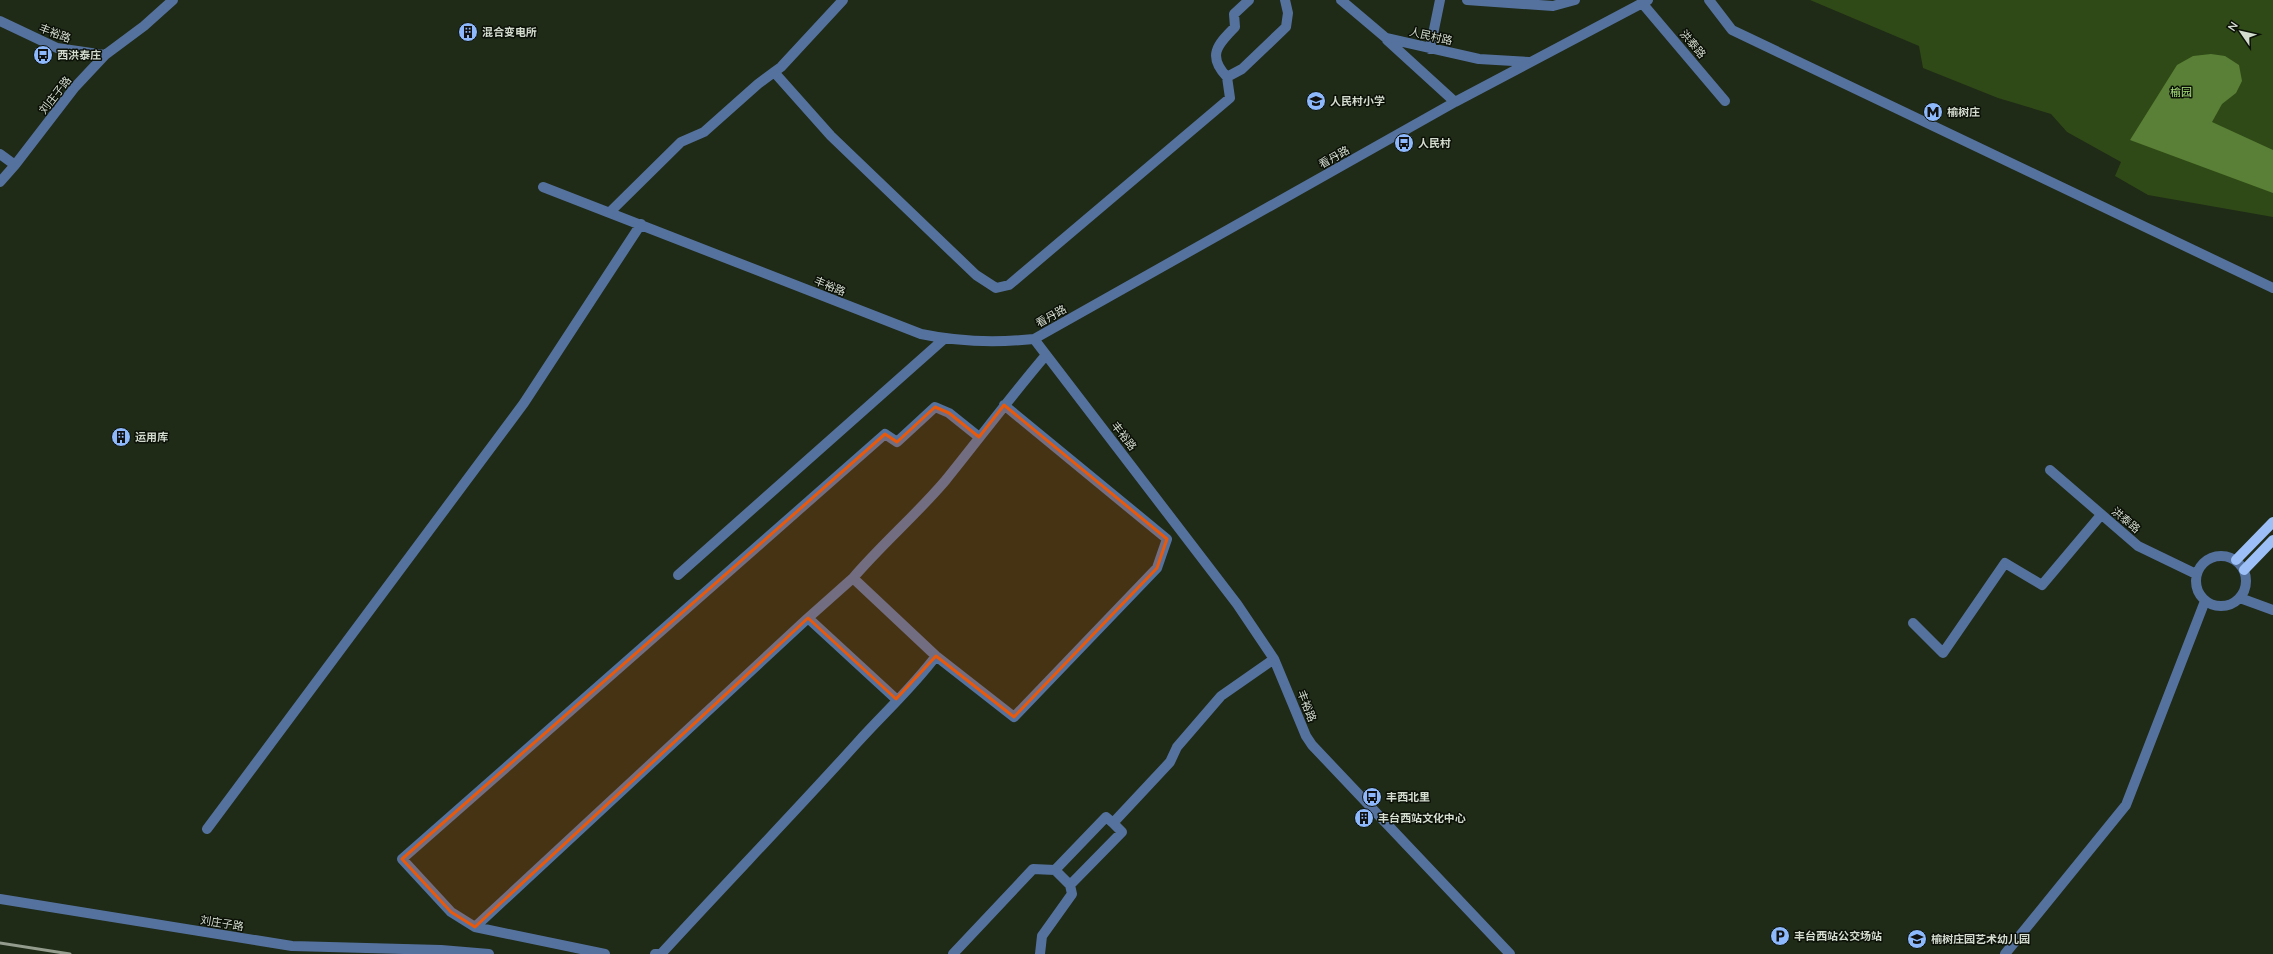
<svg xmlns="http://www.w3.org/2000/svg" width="2273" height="954" viewBox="0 0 2273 954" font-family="Mulish,'Noto Sans SC',sans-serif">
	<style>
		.green { fill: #2f4a16 }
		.water { fill: #598036 }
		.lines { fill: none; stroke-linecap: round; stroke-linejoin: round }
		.minor { stroke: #55729f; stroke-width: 10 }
		.major { stroke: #9bbff6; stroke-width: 10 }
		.rail { stroke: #939c8d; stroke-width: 3 }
		.marked { fill: #e8590c; fill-opacity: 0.2; stroke: #e8590c; stroke-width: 3; stroke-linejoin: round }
		.labels { text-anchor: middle; stroke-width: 3; stroke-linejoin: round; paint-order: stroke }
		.poi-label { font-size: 11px; font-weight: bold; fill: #d4dbcf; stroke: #0c1108; text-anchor: start }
		.street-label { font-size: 11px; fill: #d4dbcf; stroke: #0c1108 }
		.park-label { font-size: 11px; fill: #abe37e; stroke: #0c1108 }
	</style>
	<rect width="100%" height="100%" fill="#1f2a17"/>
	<path class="green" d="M1810,0H2273V217L2148,195L2115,176L2121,162L2067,132L2051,114L1998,98L1923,68L1919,46Z"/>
	<path class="water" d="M2211,54L2225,56L2239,65L2242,81L2236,93L2222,104L2212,122L2273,150V193L2130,140L2177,65L2193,56Z"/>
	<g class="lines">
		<path class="minor" d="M1341,0L1386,38L1479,59L1529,62
			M1467,0L1553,6L1575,0
			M1709,0L1732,30L2273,288
			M1642,3L1725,101
			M0,21L57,48L105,55
			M1387,40L1455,102
			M1430,49L1440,0
			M774,72L831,136L976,275L996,288L1009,285L1230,98L1227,77L1242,69L1286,27L1288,13L1285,0
			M1227,77C1207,56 1217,45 1235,27L1234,14L1249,0
			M0,154L15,165
			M0,182L15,165L75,87L105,55L144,26L173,0
			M543,187L921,334C959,342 995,343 1034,339L1455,102L1648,0
			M610,212L681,142L704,132L758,84L781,67L843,0
			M1034,339L1237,604L1274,659L1306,736L1312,745L1510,954
			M1004,405L1167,539L1157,568L1014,717L936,656L853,578C882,544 917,514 945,481C979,439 1011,396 1046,355
			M2050,470L2138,546L2196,574
			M2196 581a25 25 0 1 1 50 0a25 25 0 1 1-50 0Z
			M678,575L944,339
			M853,578L808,618L896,699
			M2240,598L2273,610
			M1913,623L1943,653L2005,563L2042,585L2101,515
			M1113,823L1122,832L1070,885L1055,870L1106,817L1113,823L1170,762L1177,747L1221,696L1274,659
			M207,829L524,403L641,224
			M0,899L292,946L441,950L489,954
			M475,927L451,912L402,859L885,434L897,442L935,407L949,413L979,437
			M605,954L475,927L808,618
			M655,954H661C726,883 793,814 857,743C883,714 913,687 936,656
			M953,954L1033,869L1055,870
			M1040,954L1042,936L1072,894L1070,885
			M2005,954L2126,805L2205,601"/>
		<path class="major" d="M2236,560L2273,522
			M2244,570L2273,540"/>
		<path class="rail" d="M0,943L70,954"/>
	</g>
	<path class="marked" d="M1004,405L1167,539L1157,568L1014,717L936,656L896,699L808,618L475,927L451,912L402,859L885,434L897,442L935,407L949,413L979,437Z"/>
	<defs>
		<symbol id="building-disc" viewBox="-11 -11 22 22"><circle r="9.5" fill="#8db9fc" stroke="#0c1108"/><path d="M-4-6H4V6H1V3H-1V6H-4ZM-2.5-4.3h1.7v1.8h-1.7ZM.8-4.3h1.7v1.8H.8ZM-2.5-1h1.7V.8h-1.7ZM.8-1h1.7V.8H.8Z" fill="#111"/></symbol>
		<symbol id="bus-disc" viewBox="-11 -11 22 22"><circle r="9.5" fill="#8db9fc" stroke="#0c1108"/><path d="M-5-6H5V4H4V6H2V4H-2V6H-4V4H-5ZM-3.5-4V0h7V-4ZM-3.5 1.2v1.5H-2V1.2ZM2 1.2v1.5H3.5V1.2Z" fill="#111"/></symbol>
		<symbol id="school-disc" viewBox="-11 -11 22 22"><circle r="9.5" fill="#8db9fc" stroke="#0c1108"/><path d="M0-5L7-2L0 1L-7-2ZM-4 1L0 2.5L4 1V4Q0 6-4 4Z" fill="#111"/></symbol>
		<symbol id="metro-disc" viewBox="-11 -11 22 22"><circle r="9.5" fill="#8db9fc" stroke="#0c1108"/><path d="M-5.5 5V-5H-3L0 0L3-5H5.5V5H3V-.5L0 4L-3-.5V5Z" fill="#111"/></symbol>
		<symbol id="parking-disc" viewBox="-11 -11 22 22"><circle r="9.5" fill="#8db9fc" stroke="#0c1108"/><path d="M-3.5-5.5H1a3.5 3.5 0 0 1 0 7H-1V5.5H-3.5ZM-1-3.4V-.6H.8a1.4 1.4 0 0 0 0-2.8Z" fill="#111"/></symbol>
	</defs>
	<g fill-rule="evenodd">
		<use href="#building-disc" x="457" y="21" width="22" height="22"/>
		<use href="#bus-disc" x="32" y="44" width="22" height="22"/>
		<use href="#school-disc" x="1305" y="90" width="22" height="22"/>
		<use href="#metro-disc" x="1922" y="101" width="22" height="22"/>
		<use href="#bus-disc" x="1393" y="132" width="22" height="22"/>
		<use href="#building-disc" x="110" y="426" width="22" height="22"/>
		<use href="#bus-disc" x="1361" y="786" width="22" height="22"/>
		<use href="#building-disc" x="1353" y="807" width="22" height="22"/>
		<use href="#parking-disc" x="1769" y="925" width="22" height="22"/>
		<use href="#school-disc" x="1906" y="928" width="22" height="22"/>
	</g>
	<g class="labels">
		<g class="poi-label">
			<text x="482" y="36">混合变电所</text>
			<text x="57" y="59">西洪泰庄</text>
			<text x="1330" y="105">人民村小学</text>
			<text x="1947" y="116">榆树庄</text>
			<text x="1418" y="147">人民村</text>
			<text x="135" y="441">运用库</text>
			<text x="1386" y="801">丰西北里</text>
			<text x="1378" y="822">丰台西站文化中心</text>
			<text x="1794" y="940">丰台西站公交场站</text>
			<text x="1931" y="943">榆树庄园艺术幼儿园</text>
		</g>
		<g class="street-label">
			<text transform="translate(55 33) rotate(20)" y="4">丰裕路</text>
			<text transform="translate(1431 36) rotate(13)" y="4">人民村路</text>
			<text transform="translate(1693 44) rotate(50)" y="4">洪泰路</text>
			<text transform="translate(55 95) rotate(-52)" y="4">刘庄子路</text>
			<text transform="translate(1334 157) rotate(-29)" y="4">看丹路</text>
			<text transform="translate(830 286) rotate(22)" y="4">丰裕路</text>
			<text transform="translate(1051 316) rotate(-29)" y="4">看丹路</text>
			<text transform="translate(1124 436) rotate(52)" y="4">丰裕路</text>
			<text transform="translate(2126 520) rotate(40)" y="4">洪泰路</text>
			<text transform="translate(1307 706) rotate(69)" y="4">丰裕路</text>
			<text transform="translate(222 923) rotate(9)" y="4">刘庄子路</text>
		</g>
		<g class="park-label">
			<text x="2181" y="96">榆园</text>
		</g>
	</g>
	<g transform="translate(2241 32) rotate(304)" stroke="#0c1108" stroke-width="3" paint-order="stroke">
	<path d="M0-3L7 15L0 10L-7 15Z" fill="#d4dbcf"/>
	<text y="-6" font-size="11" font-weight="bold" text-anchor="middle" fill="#d4dbcf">N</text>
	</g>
</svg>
